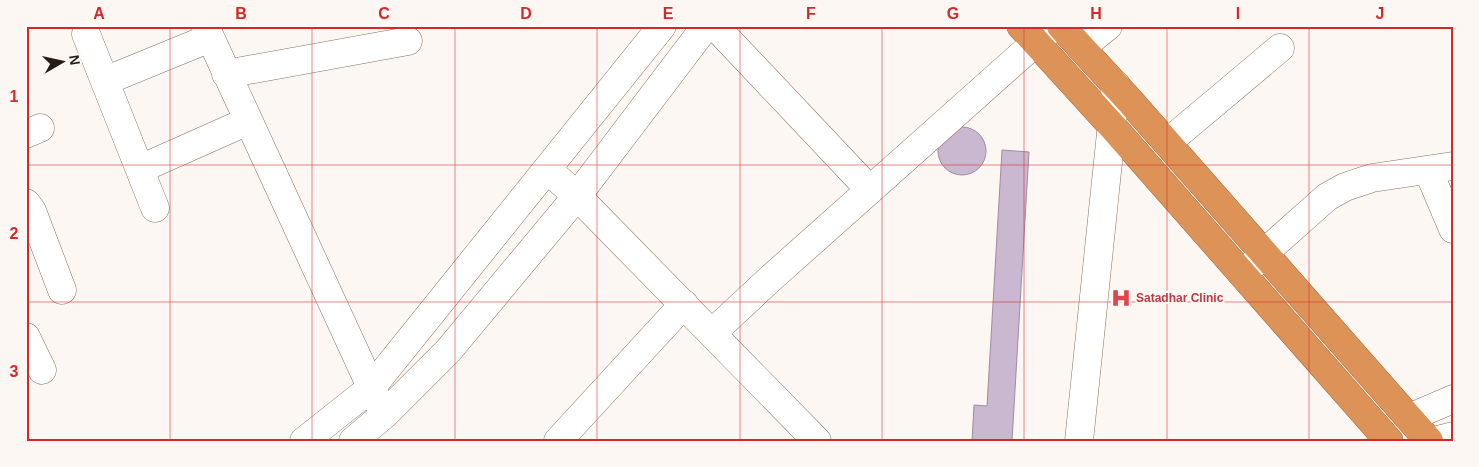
<svg xmlns="http://www.w3.org/2000/svg" width="1479" height="467" viewBox="0 0 1479 467" font-family="Helvetica,sans-serif">
	<style>
		.building { fill: #cab7d0; stroke: #9e8ca4 }
		.lines { fill: none; stroke-linecap: round; stroke-linejoin: round }
		.minor-casing { stroke: #89715e; stroke-width: 29 }
		.highway-casing { stroke: #9d6940; stroke-width: 29 }
		.minor { stroke: #fff; stroke-width: 28 }
		.highway { stroke: #dd9258; stroke-width: 28 }
		.grid { fill: none; stroke: #d62828; stroke-width: 1; stroke-opacity: 0.55 }
		.labels { text-anchor: middle; stroke-width: 4; stroke-linejoin: round; paint-order: stroke }
		.health-label { font-size: 12px; font-weight: bold; fill: #be3a42; stroke: #fcf7f3; text-anchor: start }
		.neatline { fill: none; stroke: #d62828; stroke-width: 2 }
		.grid-label { font-size: 16px; text-anchor: middle; font-weight: bold; fill: #d62828 }
	</style>
	<rect width="100%" height="100%" fill="#fcf7f3"/>
	<path class="building" d="M938 151a24 24 0 1 1 48 0a24 24 0 1 1-48 0Z
		M1002,150L1029,152L1012,441H972L974,405L987,406Z"/>
	<g class="lines">
		<defs>
			<path id="minor" d="M205,26L378,402
				M715,26L870,190
				M86,34L155,208
				M1081,48L1108,26
				M226,74L408,41
				M105,81L210,38
				M26,134L40,128
				M1167,143L1280,48
				M140,169L248,121
				M547,169L577,196L817,441
				M1428,170L1453,229
				M26,203L32,211L62,290
				M1243,275L1263,254L1327,197L1345,187L1372,178L1453,166
				M712,333L770,279L1054,26
				M26,337L42,370
				M1409,418L1453,399
				M304,441L371,388L662,26
				M353,441L384,415L448,351L577,196L706,26
				M558,441L684,304
				M1079,441L1116,85
				M1434,441L1453,436"/>
			<path id="highway" d="M1021,26L1112,126L1389,441
				M1061,26L1130,101L1429,441"/>
		</defs>
		<use href="#minor" class="minor-casing"/>
		<use href="#highway" class="highway-casing"/>
		<use href="#minor" class="minor"/>
		<use href="#highway" class="highway"/>
	</g>
	<path class="grid" d="M170,26V441M312,26V441M455,26V441M597,26V441M740,26V441M882,26V441M1024,26V441M1167,26V441M1309,26V441M26,165H1453M26,302H1453"/>
	<defs>
		<symbol id="hospital-bare" viewBox="-9 -9 18 18"><path d="M-5-5h3v3.5h4V-5h3V5h-3V1.5h-4V5h-3Z" fill="#e0444e" stroke="#fcf7f3" stroke-width="2.5" paint-order="stroke"/></symbol>
	</defs>
	<g fill-rule="evenodd">
		<use href="#hospital-bare" x="1107" y="284" width="28" height="28"/>
	</g>
	<g class="labels">
		<g class="health-label">
			<text x="1136" y="302">Satadhar Clinic</text>
		</g>
	</g>
	<rect width="1479" height="467" fill="none" stroke="#fcf7f3" stroke-width="55"/>
	<g transform="translate(62 62) rotate(81)" stroke="#fcf7f3" stroke-width="4" paint-order="stroke">
	<path d="M0-4L9 19L0 12L-9 19Z" fill="#251c14"/>
	<text y="-8" font-size="14" font-weight="bold" text-anchor="middle" fill="#251c14">N</text>
	</g>
	<rect x="28" y="28" width="1424" height="412" class="neatline"/>
	<g class="grid-label">
		<text x="99" y="19">A</text>
		<text x="241" y="19">B</text>
		<text x="384" y="19">C</text>
		<text x="526" y="19">D</text>
		<text x="668" y="19">E</text>
		<text x="811" y="19">F</text>
		<text x="953" y="19">G</text>
		<text x="1096" y="19">H</text>
		<text x="1238" y="19">I</text>
		<text x="1380" y="19">J</text>
		<text x="14" y="102">1</text>
		<text x="14" y="239">2</text>
		<text x="14" y="377">3</text>
	</g>
</svg>
